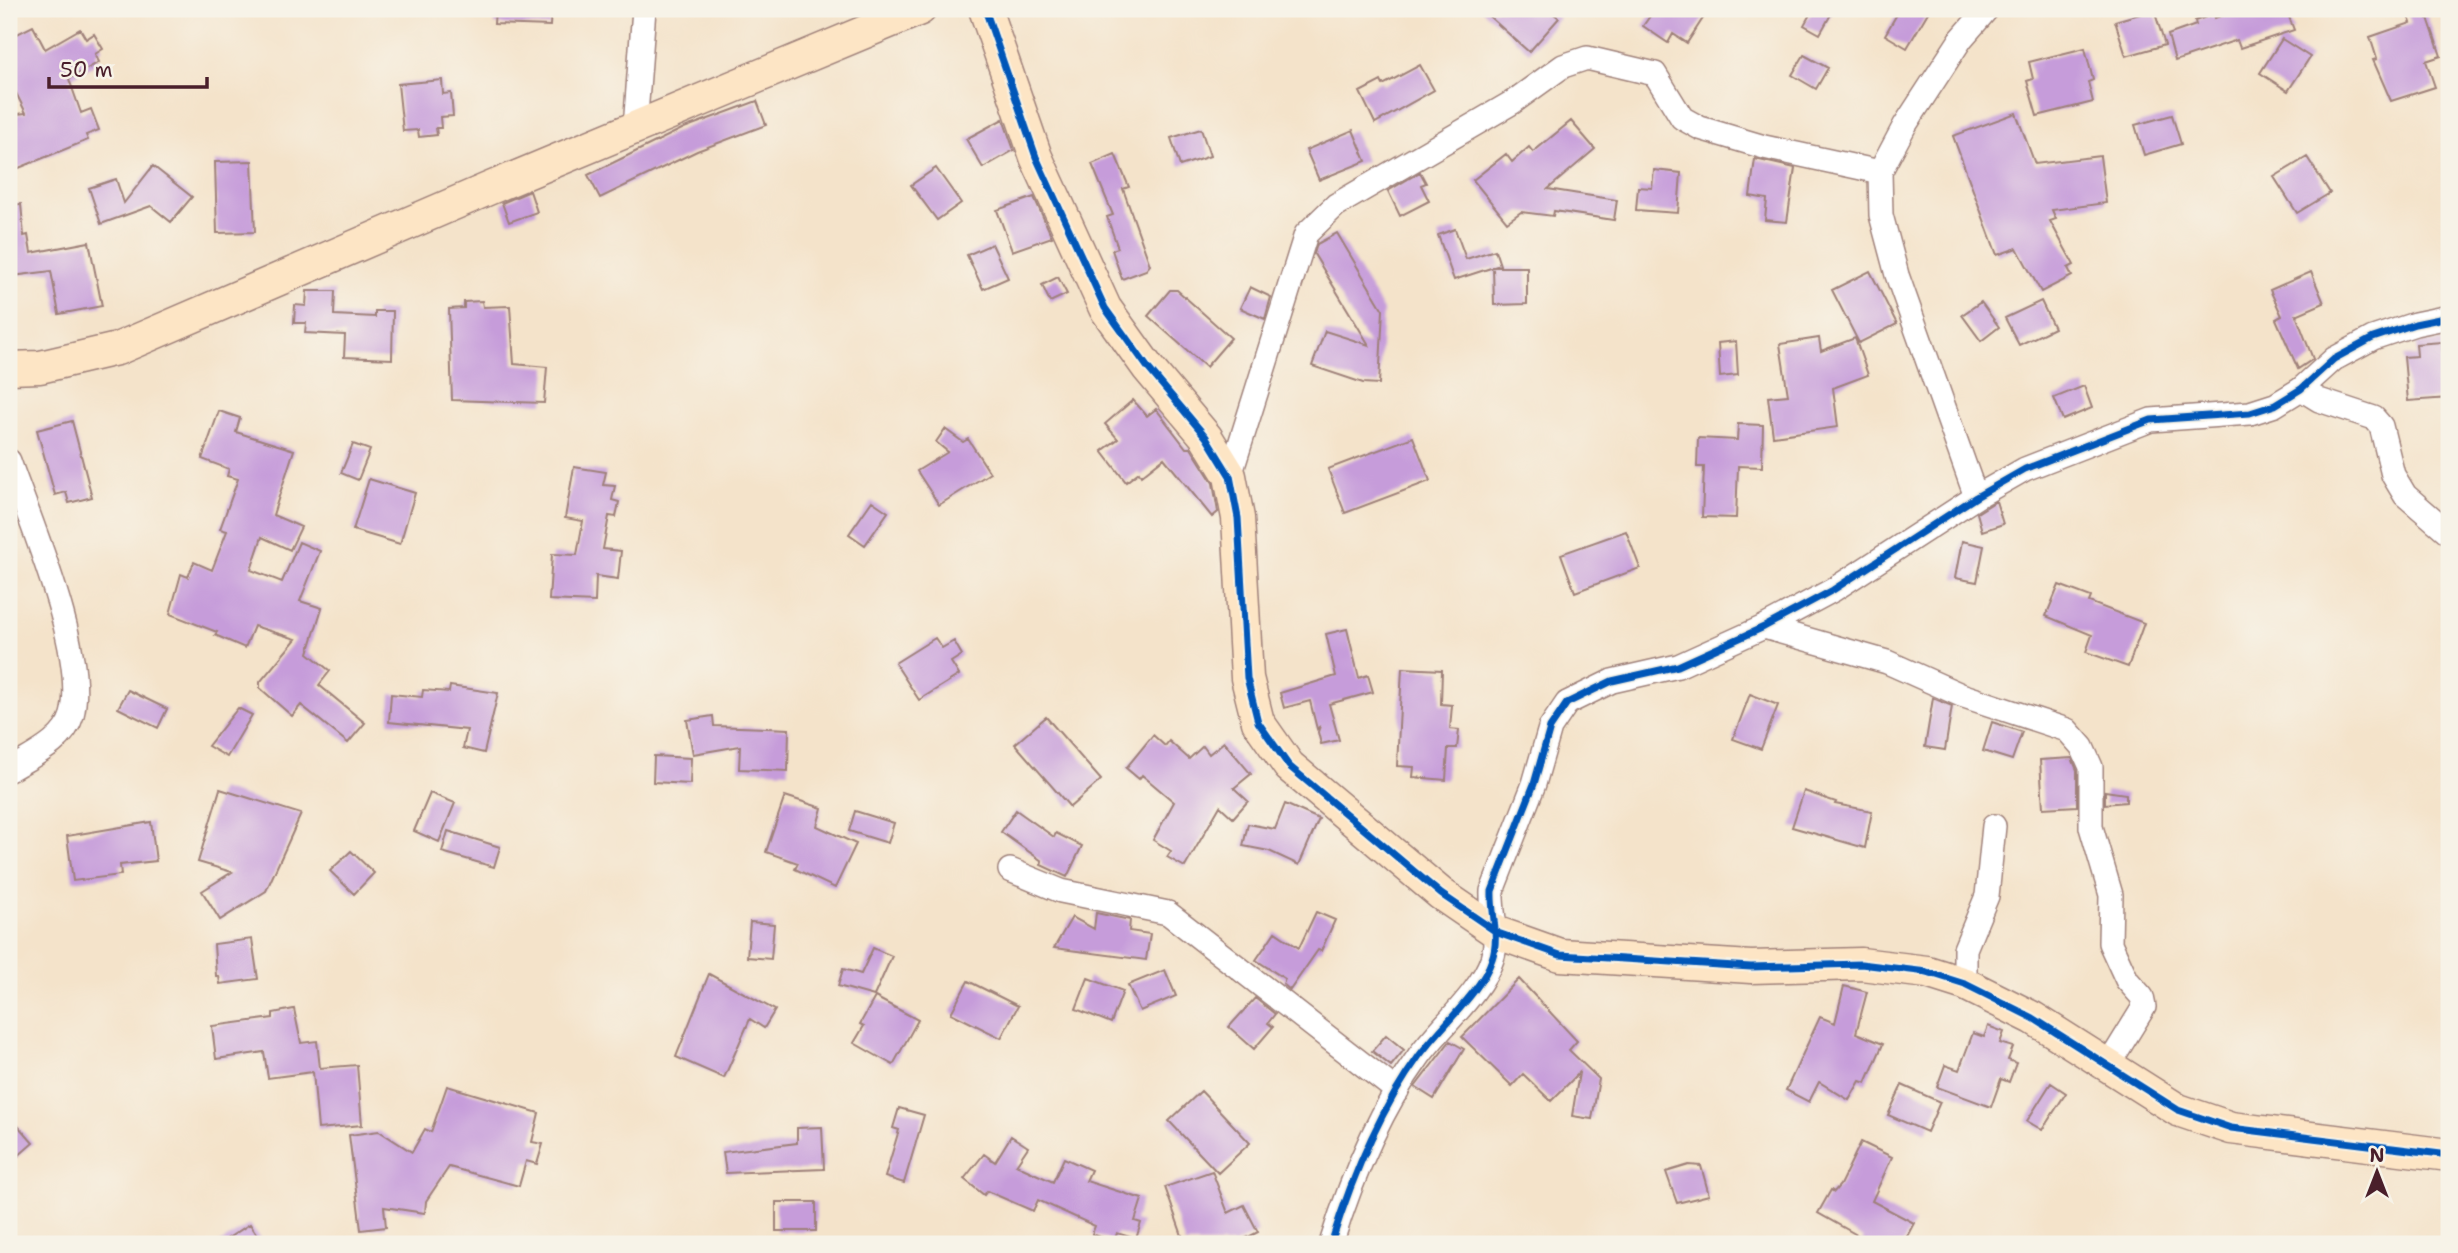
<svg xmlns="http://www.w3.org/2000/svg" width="2458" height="1253" viewBox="0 0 2458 1253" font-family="'Shantell Sans',sans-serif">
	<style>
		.building { fill: #c69cda }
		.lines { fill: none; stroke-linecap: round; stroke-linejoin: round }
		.street-casing { stroke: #9f817a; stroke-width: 26 }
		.secondary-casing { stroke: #9f817a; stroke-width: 35 }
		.street { stroke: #fff; stroke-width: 23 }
		.secondary { stroke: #fde5c5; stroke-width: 32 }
		.cycleway-casing { stroke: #f7f3e8; stroke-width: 11 }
		.cycleway { stroke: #0057b8; stroke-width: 7 }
	</style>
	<rect width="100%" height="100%" fill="#f7f3e8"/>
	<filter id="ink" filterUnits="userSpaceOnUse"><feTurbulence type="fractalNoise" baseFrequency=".0143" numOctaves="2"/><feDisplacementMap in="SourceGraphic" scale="14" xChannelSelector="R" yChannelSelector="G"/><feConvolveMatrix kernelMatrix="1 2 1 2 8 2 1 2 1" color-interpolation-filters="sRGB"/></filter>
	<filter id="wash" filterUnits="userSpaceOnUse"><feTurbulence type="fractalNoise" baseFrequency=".00686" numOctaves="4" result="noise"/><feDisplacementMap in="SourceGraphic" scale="28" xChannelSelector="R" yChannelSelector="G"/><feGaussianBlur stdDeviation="1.57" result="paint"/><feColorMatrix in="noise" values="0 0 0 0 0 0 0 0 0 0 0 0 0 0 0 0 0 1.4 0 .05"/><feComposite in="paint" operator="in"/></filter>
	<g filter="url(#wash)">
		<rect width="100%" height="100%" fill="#f4e3ca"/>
		<g id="blocks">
			<path class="building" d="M495,9H551L550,26L494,24Z
				M1481,9H1548L1559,18L1529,52Z
				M1655,9H1709L1687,43L1673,34L1668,43L1643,26Z
				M1813,9H1834L1820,34L1804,25Z
				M1900,9H1930L1907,48L1885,35Z
				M2241,9H2286L2294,30L2240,48L2237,40L2175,61L2168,35L2196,25L2195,21L2214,14L2215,18Z
				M2406,9H2425L2441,56L2426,61L2435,87L2391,101L2373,60L2377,59L2370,37L2411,23Z
				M2154,10L2165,45L2126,56L2115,21Z
				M33,26L45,49L80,29L86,39L94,34L103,49L95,54L99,62L69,79L81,113L91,109L99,130L86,135L88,140L9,172V115L26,113L9,79V38Z
				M2282,39L2310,57L2288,91L2260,73Z
				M2085,48L2093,80L2088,82L2093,102L2037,116L2027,81L2033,79L2029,62Z
				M1804,55L1828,68L1816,89L1792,75Z
				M1420,65L1434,90L1375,123L1360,92L1381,81L1383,85Z
				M442,80L443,94L451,93L453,116L440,117L441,128H436L437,135L419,137L418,130L403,131L398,84Z
				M757,101L766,125L697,151L600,198L588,175L684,128Z
				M2016,113L2035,164L2100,156L2106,203L2052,210L2056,219L2050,221L2074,265L2068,268L2072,276L2041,292L2017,248L1997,255L1953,136Z
				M2172,115L2181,144L2144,155L2135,125Z
				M1003,119L1014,150L983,168L966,139Z
				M1571,121L1595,149L1548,189L1617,200L1614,220L1554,211L1553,216L1521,212L1507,222L1473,180L1506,154L1512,162L1529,147L1533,152Z
				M1201,129L1210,156L1180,166L1171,138Z
				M1353,130L1366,161L1319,180L1306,150Z
				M1115,154L1129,187L1123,189L1150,265L1146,270L1122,279L1112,250L1118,248L1107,217L1113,215L1092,164Z
				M2307,157L2330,193L2297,213L2274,177Z
				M1755,159L1795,168L1787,222L1765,220L1767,199L1750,196Z
				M252,161L255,232L217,233L215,162Z
				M153,166L192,197L171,222L151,206L101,224L89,188L116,179L124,203Z
				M936,168L961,203L937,220L911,185Z
				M1654,170L1681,173L1678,213L1636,210L1638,187L1652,188Z
				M1420,172L1426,183L1421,185L1429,201L1400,216L1388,191Z
				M530,191L537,212L509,222L502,203Z
				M1034,197L1052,237L1012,251L997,210Z
				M21,204L24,236L28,235L31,253L89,242L102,306L59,314L51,271L12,276L9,205Z
				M1455,229L1466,259L1495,250L1500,265L1454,280L1438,235Z
				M1337,233L1383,310L1379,384L1363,383L1312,366L1325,331L1369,345L1314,254L1317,244Z
				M992,244L1008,278L983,289L967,255Z
				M1493,267H1527V304L1494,305Z
				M1870,271L1897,324L1859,343L1832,290Z
				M2311,272L2324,303L2296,315L2313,359L2298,369L2276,319L2282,316L2270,290Z
				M1058,277L1067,294L1050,302L1042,285Z
				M1250,287L1271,297L1265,319L1240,308Z
				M1170,290H1177L1231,338L1206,367L1148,316Z
				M307,291H335L334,315L375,317V311H393L392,359L344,357L345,335L305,333L306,323H294L295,305L306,306Z
				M482,301L483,307L510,306L514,364L547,367L544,403L452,400L449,309L464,308V302Z
				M2041,301L2054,328L2019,345L2005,318Z
				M1981,302L1999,327L1981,341L1962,315Z
				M1819,338L1821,351L1855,338L1868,375L1833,388L1838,427L1773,436L1768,397L1788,395L1780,344Z
				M1736,341L1738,375L1720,377L1718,343Z
				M2442,342L2443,354L2449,353V398L2408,401L2404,357L2417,356L2416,344Z
				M2084,386L2092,408L2063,420L2054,398Z
				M1133,400L1147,416L1156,409L1186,448H1191L1213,483L1218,512L1212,517L1164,458L1141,476L1139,472L1126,482L1102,451L1118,439L1105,424Z
				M219,411L240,418L236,432L294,450L273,515L301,527L290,550L262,537L251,570L282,582L299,542L320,551L300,601L322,608L308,653L330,671L319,685L365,723L348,743L301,705L292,716L260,688V682L296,639L254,626L245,648L215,635L217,632L170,614L181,574L188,577L194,562L212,570L227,531L220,529L238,479L227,476L229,469L202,459Z
				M72,421L92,497L69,503L66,492L55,495L37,430Z
				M1738,424L1763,425L1762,467L1738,466L1736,518L1702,517L1704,467H1697L1698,438L1737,440Z
				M945,429L963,442L968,439L990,473L939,505L917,471L948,452L936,442Z
				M1413,437L1430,481L1345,513L1328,469Z
				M353,444L370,450L358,480L341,473Z
				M574,467L606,472L603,485L615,486L612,500L619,502L616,517L609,516L603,549L621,551L618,579L596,576L595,602L549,600L552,554L577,555L583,521L565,518Z
				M369,479L415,493L400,544L353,530Z
				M872,501L888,512L865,545L849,534Z
				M1996,501L2003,524L1982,531L1977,513Z
				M1626,531L1640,568L1575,592L1561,554Z
				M1962,541L1984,546L1977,582L1955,578Z
				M2059,585L2091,597L2089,602L2144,623L2128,667L2086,652L2092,635L2046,616Z
				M1347,629L1359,678L1368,675L1373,692L1329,704L1339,740L1321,744L1318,732L1320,726L1317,729L1310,701L1284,708L1280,693L1336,676L1326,634Z
				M935,638L942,648L954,641L962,655L951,662L959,675L919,700L895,663Z
				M1402,668L1442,670L1441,704L1452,705L1450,729L1459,730L1457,748H1448L1446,780L1413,777L1414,767L1397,766Z
				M450,686L498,693L484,753L463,748L467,730L389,722L391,694L422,697L423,690L449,692Z
				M128,690L167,709L158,728L118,708Z
				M1750,694L1778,705L1761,749L1733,739Z
				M1933,698L1952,706L1945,750L1925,747Z
				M238,708L252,715L227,757L208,746Z
				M713,716L714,726L789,729L788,771L739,769L740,746L693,754L687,720Z
				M1046,717L1101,780L1070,807L1015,744Z
				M1992,722L2022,732L2012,760L1983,751Z
				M1153,735L1165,746L1169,741L1189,759L1203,746L1209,754L1224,742L1251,774L1234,788L1248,801L1233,818L1220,806L1185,867L1167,857L1171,851L1153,840L1174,802L1142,775L1139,779L1126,768Z
				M654,756L691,758L690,784L653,782Z
				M2072,758L2077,770V806L2043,808L2040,760Z
				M220,789L301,814L266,891L220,920L202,891L232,872L198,862Z
				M1804,791L1836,802L1835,804L1872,811L1865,848L1792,827Z
				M2105,791L2126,794V802L2105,804Z
				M430,793L455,803L439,842L414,831Z
				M785,796L822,808L817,826L856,844L835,888L795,869L798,863L766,852Z
				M1285,804L1319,819L1299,865L1269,851L1243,846L1248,824L1275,829Z
				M1016,810L1054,837L1056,833L1082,846L1067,877L1041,865L1042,861L1001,832Z
				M855,811L894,823L888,843L849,831Z
				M151,822L156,861L120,865L121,875L73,881L67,836Z
				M448,831L500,847L494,867L442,852Z
				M351,851L374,873L354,894L330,871Z
				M1316,912L1335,920L1321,951L1318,950L1290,990L1283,984L1285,979L1256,960L1275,932L1299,948Z
				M1096,913L1130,920L1129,931L1150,934L1146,960L1054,948L1072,917L1094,929Z
				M750,922L774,924L771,959L747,957Z
				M252,939L258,979L220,984L219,976H216L214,944Z
				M873,948L892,956L874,996L838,986L843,969L861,974Z
				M1165,970L1176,996L1140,1011L1128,985Z
				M709,974L775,1010L764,1028L750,1019L724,1078L676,1057Z
				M1088,978L1123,991L1111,1023L1076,1009Z
				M1519,979L1577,1041L1569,1050L1599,1079L1592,1119L1572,1116L1579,1073L1551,1101L1523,1074L1512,1086L1462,1037Z
				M968,981L1018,1006L1001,1038L951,1013Z
				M1844,986L1867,992L1856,1033L1883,1044L1866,1083L1860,1081L1849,1100L1819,1082L1809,1102L1786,1090L1820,1017L1835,1023Z
				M875,997L918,1020L893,1065L854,1043L864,1026L860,1024Z
				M1255,998L1275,1014L1268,1023L1273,1027L1254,1049L1229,1027Z
				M294,1009L301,1043L317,1041L320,1068L357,1065L362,1125L318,1129L313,1072L268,1078L264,1052L216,1059L212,1026L273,1018V1013Z
				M1988,1026L2004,1032L2000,1043L2013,1047L2008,1060L2016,1063L2009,1082L2001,1079L1991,1107L1937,1087L1945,1065L1959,1070L1973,1033L1984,1037Z
				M1386,1035L1404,1050L1391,1066L1372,1051Z
				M1450,1041L1464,1049L1434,1099L1415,1087Z
				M2051,1083L2066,1093L2042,1130L2027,1121Z
				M1902,1085L1940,1102L1927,1132L1888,1115Z
				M447,1086L539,1113L532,1142L543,1144L537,1164L526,1161L519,1186L449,1167L426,1201L425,1213L384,1207L386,1227L361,1230L349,1135L379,1131L412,1152L425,1129L431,1132Z
				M1201,1091L1250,1143L1218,1173L1169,1121Z
				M899,1108L924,1115L904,1183L885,1177L899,1130L893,1128Z
				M18,1126L33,1143L9,1164V1134Z
				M822,1127L824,1169L726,1173L723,1152L797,1143V1128Z
				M1011,1136L1028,1147L1016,1165L1053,1182L1064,1158L1091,1170L1086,1181L1142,1199L1135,1221L1141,1223L1136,1239L1117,1233L1114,1242L1092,1234L1095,1226L1038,1200L1033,1211L987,1191L984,1195L964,1179L984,1154L995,1162Z
				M1861,1142L1892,1157L1872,1201L1914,1223L1903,1244H1861L1864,1239L1818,1213L1831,1190L1834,1192L1840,1185Z
				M1689,1165L1701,1166L1709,1195L1677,1203L1666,1172Z
				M1212,1171L1228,1213L1244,1205L1258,1232L1235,1244H1185L1165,1187Z
				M776,1202H816V1231H776Z
				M250,1224L263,1244H219Z"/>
		</g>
	</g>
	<g filter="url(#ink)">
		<use href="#blocks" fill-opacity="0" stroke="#9f817a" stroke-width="2"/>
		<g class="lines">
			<defs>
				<path id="street" d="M635,128L644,9
					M2301,389L2319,400L2374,418L2381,426L2393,475L2405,495L2449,533
					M9,461C30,522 88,654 72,715C64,743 31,756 9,770
					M1230,476L1306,234L1336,205L1513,102L1563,66L1587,58L1655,74L1682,118L1700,128L1764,147L1880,172
					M1976,497L1897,275L1881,215L1880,172L1905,125L1961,39L1987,9
					M1764,627L1887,662L1961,695L2067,730L2082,747L2091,767V827L2111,895L2110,943L2127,980L2142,997L2144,1007L2107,1067
					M1010,870L1061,891L1168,913L1397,1091
					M1965,984V949L1987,896L1994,826
					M1331,1244C1351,1180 1379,1111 1419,1056C1440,1027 1482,991 1492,959C1500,936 1491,915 1492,891L1534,784L1550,728L1567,703L1612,681L1678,666L1764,627L1833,590L1976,497L2025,469L2151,420L2250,413L2275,405L2301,389L2334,359L2373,338L2415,324L2449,317"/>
				<path id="secondary" d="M985,9L1036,157L1105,308L1148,368L1206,437L1230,476L1238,518L1247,678L1258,722L1289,766L1441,894L1498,933L1560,955L1751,967L1861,964L1927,972L1965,984L2033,1018L2178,1110L2231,1128L2449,1155
					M9,368L40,367L117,349L488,189L920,9"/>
			</defs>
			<use href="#street" class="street-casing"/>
			<use href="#secondary" class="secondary-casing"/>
			<use href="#street" class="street"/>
			<use href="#secondary" class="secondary"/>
			<defs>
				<path id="cycleway" d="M985,9L1036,157L1105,308L1148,368L1206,437L1230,476L1238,518L1247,678L1258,722L1289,766L1441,894L1498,933L1560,955L1751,967L1861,964L1927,972L1965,984L2033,1018L2178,1110L2231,1128L2449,1155
					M1331,1244C1351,1180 1379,1111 1419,1056C1440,1027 1482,991 1492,959C1500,936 1491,915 1492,891L1534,784L1550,728L1567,703L1612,681L1678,666L1764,627L1833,590L1976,497L2025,469L2151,420L2250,413L2275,405L2301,389L2334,359L2373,338L2415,324L2449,317"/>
			</defs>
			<use href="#cycleway" class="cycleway-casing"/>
			<use href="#cycleway" class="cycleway"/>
		</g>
	</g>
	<rect width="2458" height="1253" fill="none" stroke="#f7f3e8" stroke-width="35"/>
	<g transform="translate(2377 1172)" stroke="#f7f3e8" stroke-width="5" paint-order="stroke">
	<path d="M0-5L12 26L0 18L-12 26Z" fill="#4a1f2b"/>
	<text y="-10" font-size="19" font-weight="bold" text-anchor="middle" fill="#4a1f2b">N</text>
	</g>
	<path d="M49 77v10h158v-10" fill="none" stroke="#4a1f2b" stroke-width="3.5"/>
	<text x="60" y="77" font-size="21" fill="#4a1f2b" stroke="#f7f3e8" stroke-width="5" paint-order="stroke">50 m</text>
</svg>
